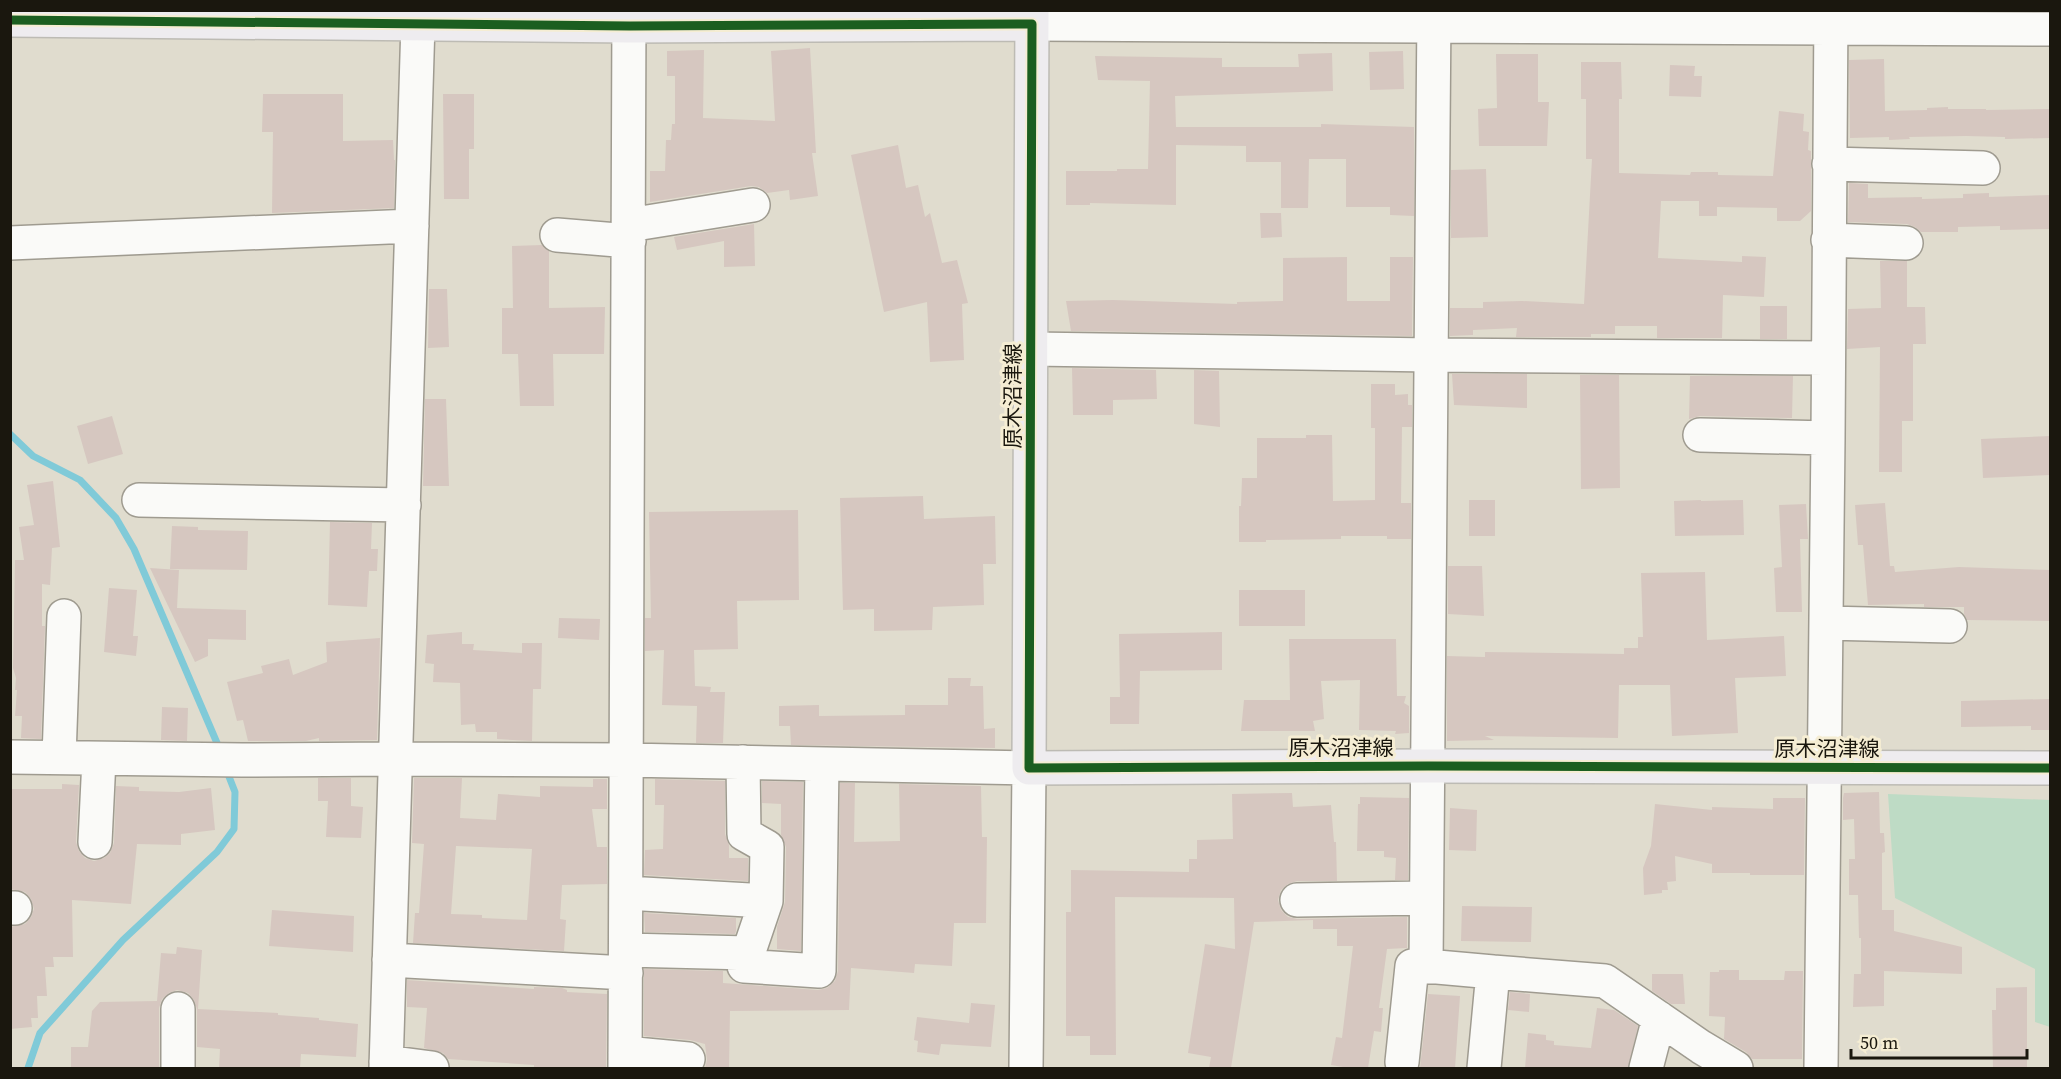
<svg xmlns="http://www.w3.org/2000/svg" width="2061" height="1079" viewBox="0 0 2061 1079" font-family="'Source Serif 4','Noto Sans JP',serif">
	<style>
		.green { fill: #bedbc5 }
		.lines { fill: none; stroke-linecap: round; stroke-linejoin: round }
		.stream { stroke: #80cad8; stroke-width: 7 }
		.building { fill: #d6c7c0; fill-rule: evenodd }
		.minor-casing { stroke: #9f9b90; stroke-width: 36 }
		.major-casing { stroke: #bdbbb4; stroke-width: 36 }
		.minor { stroke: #fafaf8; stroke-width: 33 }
		.major { stroke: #eeecef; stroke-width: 33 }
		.cycleway-casing { stroke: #f5edd3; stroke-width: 13 }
		.cycleway { stroke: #1b5e20; stroke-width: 9 }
		.labels { text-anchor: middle; stroke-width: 6; stroke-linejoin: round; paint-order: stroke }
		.street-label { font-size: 21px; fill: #1a170e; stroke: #f5edd3 }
	</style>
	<rect width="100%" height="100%" fill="#e0dcce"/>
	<path class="green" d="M1888,794L2050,800V1027L2035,1022V969L1895,898Z"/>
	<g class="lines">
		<path class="stream" d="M10,434L33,456L80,480L116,518L134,549L220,750
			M28,1068L40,1033L123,940L217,852L234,829L235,792L226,769"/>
	</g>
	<path class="building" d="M810,48L816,153H812L818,196L790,200L789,190L767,193L759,187L751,186L650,202V171H665L666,140H671L672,124H675V76H667V51L704,50L703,118L775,121L771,51Z
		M1403,51L1404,89L1370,90L1369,52Z
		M1332,53L1333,91L1175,96L1176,127H1321V124L1414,127V216L1390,215V207H1346V159H1309L1308,208H1281V162H1246V146L1176,145V205L1090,203V205H1066V171H1117V169H1148L1150,81L1098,80L1095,56L1222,58V67H1299L1298,54Z
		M1496,54H1538V102H1549L1547,146H1479L1478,109L1497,108Z
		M1884,59L1885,111L1927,110V108L1948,107V109H1986V110L2050,109V138L2005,139V137L1966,136L1909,137L1910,139L1889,140V137L1850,138L1849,60Z
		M1581,62H1621L1622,99H1619V173L1690,175L1691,172H1718V175L1773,176L1779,111L1804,114L1803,131L1809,132L1808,150L1811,151V211L1800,221H1777V208L1717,207V216H1699V201H1661L1658,258L1742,262V256L1766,257L1764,297L1723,295L1722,338H1657V326H1615V334H1591V337H1516L1517,328L1473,330V335L1450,336V308H1483V302L1522,301L1584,304L1592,159H1586V99H1581Z
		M1670,65L1695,66L1694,76H1702L1701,97L1669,96Z
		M263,94H343V141L393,140L394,160H395L394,208L272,213L273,132H262Z
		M443,94H474V149H469V199H444Z
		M898,145L906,188L918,185L925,217L930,213L942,263L957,260L968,303L962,304L964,360L930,362L927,302L884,312L851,155Z
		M1486,169L1488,237L1451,238V170Z
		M1849,183L1868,184V198L1922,197V199L1963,198V194L1989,193V197L2050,195V229L2000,230V226L1958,227V232H1921L1915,227L1907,224L1848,222Z
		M1260,213H1281L1282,237L1261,238Z
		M754,224L755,266L724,267V241L677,250L674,237Z
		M542,245L549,251V308L605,307L604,354H553L554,406H520L518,354H502V308H513L512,246Z
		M1347,257V301H1390V257H1413L1412,336L1071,331L1066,301L1113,300L1237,304V302L1283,301V258Z
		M1880,261H1907V307H1925L1926,344H1913V421H1902V472H1879L1880,347L1847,349L1848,309L1881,308Z
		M429,289H447L449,347L428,348Z
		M1760,306H1787V339H1760Z
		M1072,368L1156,370L1157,399L1113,400V415H1073Z
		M1194,370L1219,371L1220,427L1194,424Z
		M1452,374H1527V408L1454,405Z
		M1580,375H1619L1620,488L1581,489Z
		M1690,376H1793L1792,418L1700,416L1689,419Z
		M1371,384H1395V395L1408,394V405H1412V427H1402L1401,503H1411V539H1387V536H1341V539L1266,540V542H1239V506H1241L1242,478H1257V438H1306V435H1332L1333,501L1375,500V428H1371Z
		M425,399H446L449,486H423Z
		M112,416L123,454L88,464L77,426Z
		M2050,436V475L1983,478L1981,439Z
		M53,481L60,547L52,548L50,585L42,584V626H45L41,739L21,738L22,716H15L17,690H15L16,678L13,668L15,560H24L19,527L34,525L27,485Z
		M923,496L924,519L995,516L996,564H983L984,605L933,607L932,630L874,631V609L843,610L840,498Z
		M1469,500H1495V536H1469Z
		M1701,500V501L1743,500L1744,535L1675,536L1674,501Z
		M1885,503L1890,566H1894L1895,572L1959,567L2050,570V621L1967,620L1964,614V607H1924V604L1868,605L1863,545H1858L1855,505Z
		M1806,504L1808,539H1800L1802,612H1776L1774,568L1782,567L1779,505Z
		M798,510L799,600L737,601L738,649L694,650L695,686L711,687L710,692H725L723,743H696L697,706L662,705L664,650L645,651V618H651L649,512Z
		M330,522L372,523L371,549H378L377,571H369L367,607L328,605Z
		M172,526L198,527V530L248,531L247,570L170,569Z
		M1448,566H1482L1484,616L1448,614Z
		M150,568L179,570L177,608L246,610V640L208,639V656L195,662Z
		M1705,572L1707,640L1784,636L1786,676L1735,678L1738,733L1672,736L1670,685H1619L1618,738L1485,736L1494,740L1447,741V656L1485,657V652L1624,654V648H1638V637H1643L1641,573Z
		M109,588L137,590L133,636H138L136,656L104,652Z
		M1239,590H1305V626H1239Z
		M559,618L600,619L599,640L558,638Z
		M462,632V644H474L473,650L522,653V643H542L541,689H533L532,741L497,739V732H476L475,724L461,725L460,683L433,682L434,664L425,663L427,635Z
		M1222,632V670L1140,671L1139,724H1110V697H1120L1119,634Z
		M380,638L377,740L319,741V738L306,741H248L243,720L237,721L227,682L263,673L261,666L289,659L293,675L327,662L326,642Z
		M1289,639H1396L1397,696H1406L1404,703L1409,706V733L1395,734L1396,731L1359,730L1360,680L1321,681L1324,719L1313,721L1315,731H1241L1244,700H1290Z
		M948,678H971L970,686H983L984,729L995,728V748L791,745L790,726H779V706L819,705V716L905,715V705H948Z
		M2050,699V730H2031V726L1961,727V701Z
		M162,707L188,708L187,741L161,740Z
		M318,778H351V806L363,807L361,838L326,837L328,801H318Z
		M414,778H462L460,818L496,820L498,794L540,797V786L593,787V779H607V809H592L597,847H607V884L562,885L560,919L566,920L564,951L413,943L415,913H419L424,844L412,843ZM456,846L532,849L527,920L482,918V915L451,914Z
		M655,779L725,781V834L729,845V858H748V881L644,875L645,850L663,849L664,805H655Z
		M762,781L803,782L801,951L777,949V927L785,902L786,847L781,835V804L762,803Z
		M840,783H855L854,842L900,841L899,784L981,786L982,837H987L986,923H954L952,966L915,964L914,973L851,968L849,1010L730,1011L729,1068H705L707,1060L705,1044L690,1040L644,1036V969L723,971V983L818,990L827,988L835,981L838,971Z
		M62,784L79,785L76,842L79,851L85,858L94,861L104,858L110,853L114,843L116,786L139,787V791L179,792L211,788L215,830L181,834V845L137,844L131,904L72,900L73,957H53L54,967H45L47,996H37L38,1018H31L32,1027L10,1029V927L25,924L31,917L34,909L31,899L25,892L10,889V789H62Z
		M1879,792L1880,833H1884L1885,852L1882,853V910H1894V931L1962,947V974L1884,971V1006L1853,1007L1854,974H1861V938H1859L1858,895H1849V859H1855L1854,819L1843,820V798L1844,793Z
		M1292,793L1293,807L1331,805L1334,842H1336L1337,881H1297L1288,884L1281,890L1278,900L1281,910L1288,917L1297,919L1407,917V948L1387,949L1379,1008H1383L1381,1032L1374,1031L1368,1068H1349L1331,1065L1336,1037L1342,1038L1353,946H1337V929H1313V920L1254,922L1231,1068H1209L1211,1057L1188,1053L1205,944L1235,949L1234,898L1115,897L1116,1055H1090V1036H1066V912H1071V870L1189,872V859H1197V840L1233,839L1232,794Z
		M1360,797L1409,798L1408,880H1395L1396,858L1384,857V851H1357L1358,804H1360Z
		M1773,798H1805L1804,875H1750V873H1712V864L1675,856L1676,881L1667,882L1668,890H1662V893L1644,895L1643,868L1651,846L1655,804L1712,810V807L1773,809Z
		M1450,808L1477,810L1476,851L1449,850Z
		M1462,906L1532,907L1531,942L1461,941Z
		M272,910L354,916L353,952L269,946Z
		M644,913L736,918V931L735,934L645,932Z
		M177,947L202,950L198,1009L278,1013V1015L319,1018V1020L358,1024L356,1057L301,1054L300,1068H219L220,1049L197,1047V1009L194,1000L188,993L177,990L169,993L162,999L159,1008V1068H71V1047H88L92,1011L100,1002L157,1001L161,953L176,954Z
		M1719,970H1739V980H1784L1785,971H1803L1802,1059H1752L1746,1052L1724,1039L1725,1017L1709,1016L1710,972H1719Z
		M1652,974H1683L1685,1004H1671L1652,991Z
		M407,980L534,989V987L562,988L567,990V992L607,994L606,1068H534V1065L448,1059L443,1053L424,1048L427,1008L407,1007Z
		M2027,987V1068H1993L1992,1010H1996V988Z
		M1510,992L1530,994L1529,1012L1508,1010Z
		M1428,994L1460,996L1455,1068H1420Z
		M971,1003L995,1005L991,1047L941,1044L939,1055L917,1052L918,1041L914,1040L917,1017L969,1023Z
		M1597,1008L1614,1010L1638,1026L1628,1068H1525L1528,1033L1546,1035V1040L1554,1041V1045L1591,1048Z"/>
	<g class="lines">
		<defs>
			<path id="minor" d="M1434,10L1426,966L1493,972L1484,1068
				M1032,24L2050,29
				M1829,164L1983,168
				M629,225L753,205
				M557,235L629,241
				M1828,240L1906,243
				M10,243L412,226
				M1031,349L1431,355L1827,358
				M1700,435L1828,438
				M139,500L404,505
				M1826,623L1950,626
				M10,757L242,760L396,759L626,760L1029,768L1026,1068
				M59,757L64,616
				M743,762L744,834L767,847L766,901L744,966L819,971L822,764
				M95,842L99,759
				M626,893L766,901
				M1297,900L1426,898
				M10,908H15
				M626,950L748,953
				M389,960L626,973
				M1493,972L1605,981L1701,1047L1736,1068
				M625,1053L688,1059
				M386,1062L432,1068
				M1402,1062L1412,966L1432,967
				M178,1068V1009
				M386,1068L418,23
				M625,1068L629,10
				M1646,1068L1659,1018
				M1821,1068L1828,438L1831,10"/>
			<path id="major" d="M1032,10L1029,768L1428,766L2050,768
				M10,20L630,26L1032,24"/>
		</defs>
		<use href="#minor" class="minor-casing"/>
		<use href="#major" class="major-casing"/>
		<use href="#minor" class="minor"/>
		<use href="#major" class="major"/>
		<defs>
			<path id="cycleway" d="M10,20L630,26L1032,24L1029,768L1428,766L2050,768"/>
		</defs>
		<use href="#cycleway" class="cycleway-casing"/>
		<use href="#cycleway" class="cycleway"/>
	</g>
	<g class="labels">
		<g class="street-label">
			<text transform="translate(1013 396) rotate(-90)" y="7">原木沼津線</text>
			<text x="1341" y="755">原木沼津線</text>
			<text x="1827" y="756">原木沼津線</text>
		</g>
	</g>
	<rect width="2061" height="1079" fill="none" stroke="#1a170e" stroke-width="24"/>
	<path d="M1851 1049v9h176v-9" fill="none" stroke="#1a170e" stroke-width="3"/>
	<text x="1860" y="1049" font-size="18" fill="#1a170e" stroke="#f5edd3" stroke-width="4.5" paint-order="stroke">50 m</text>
</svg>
